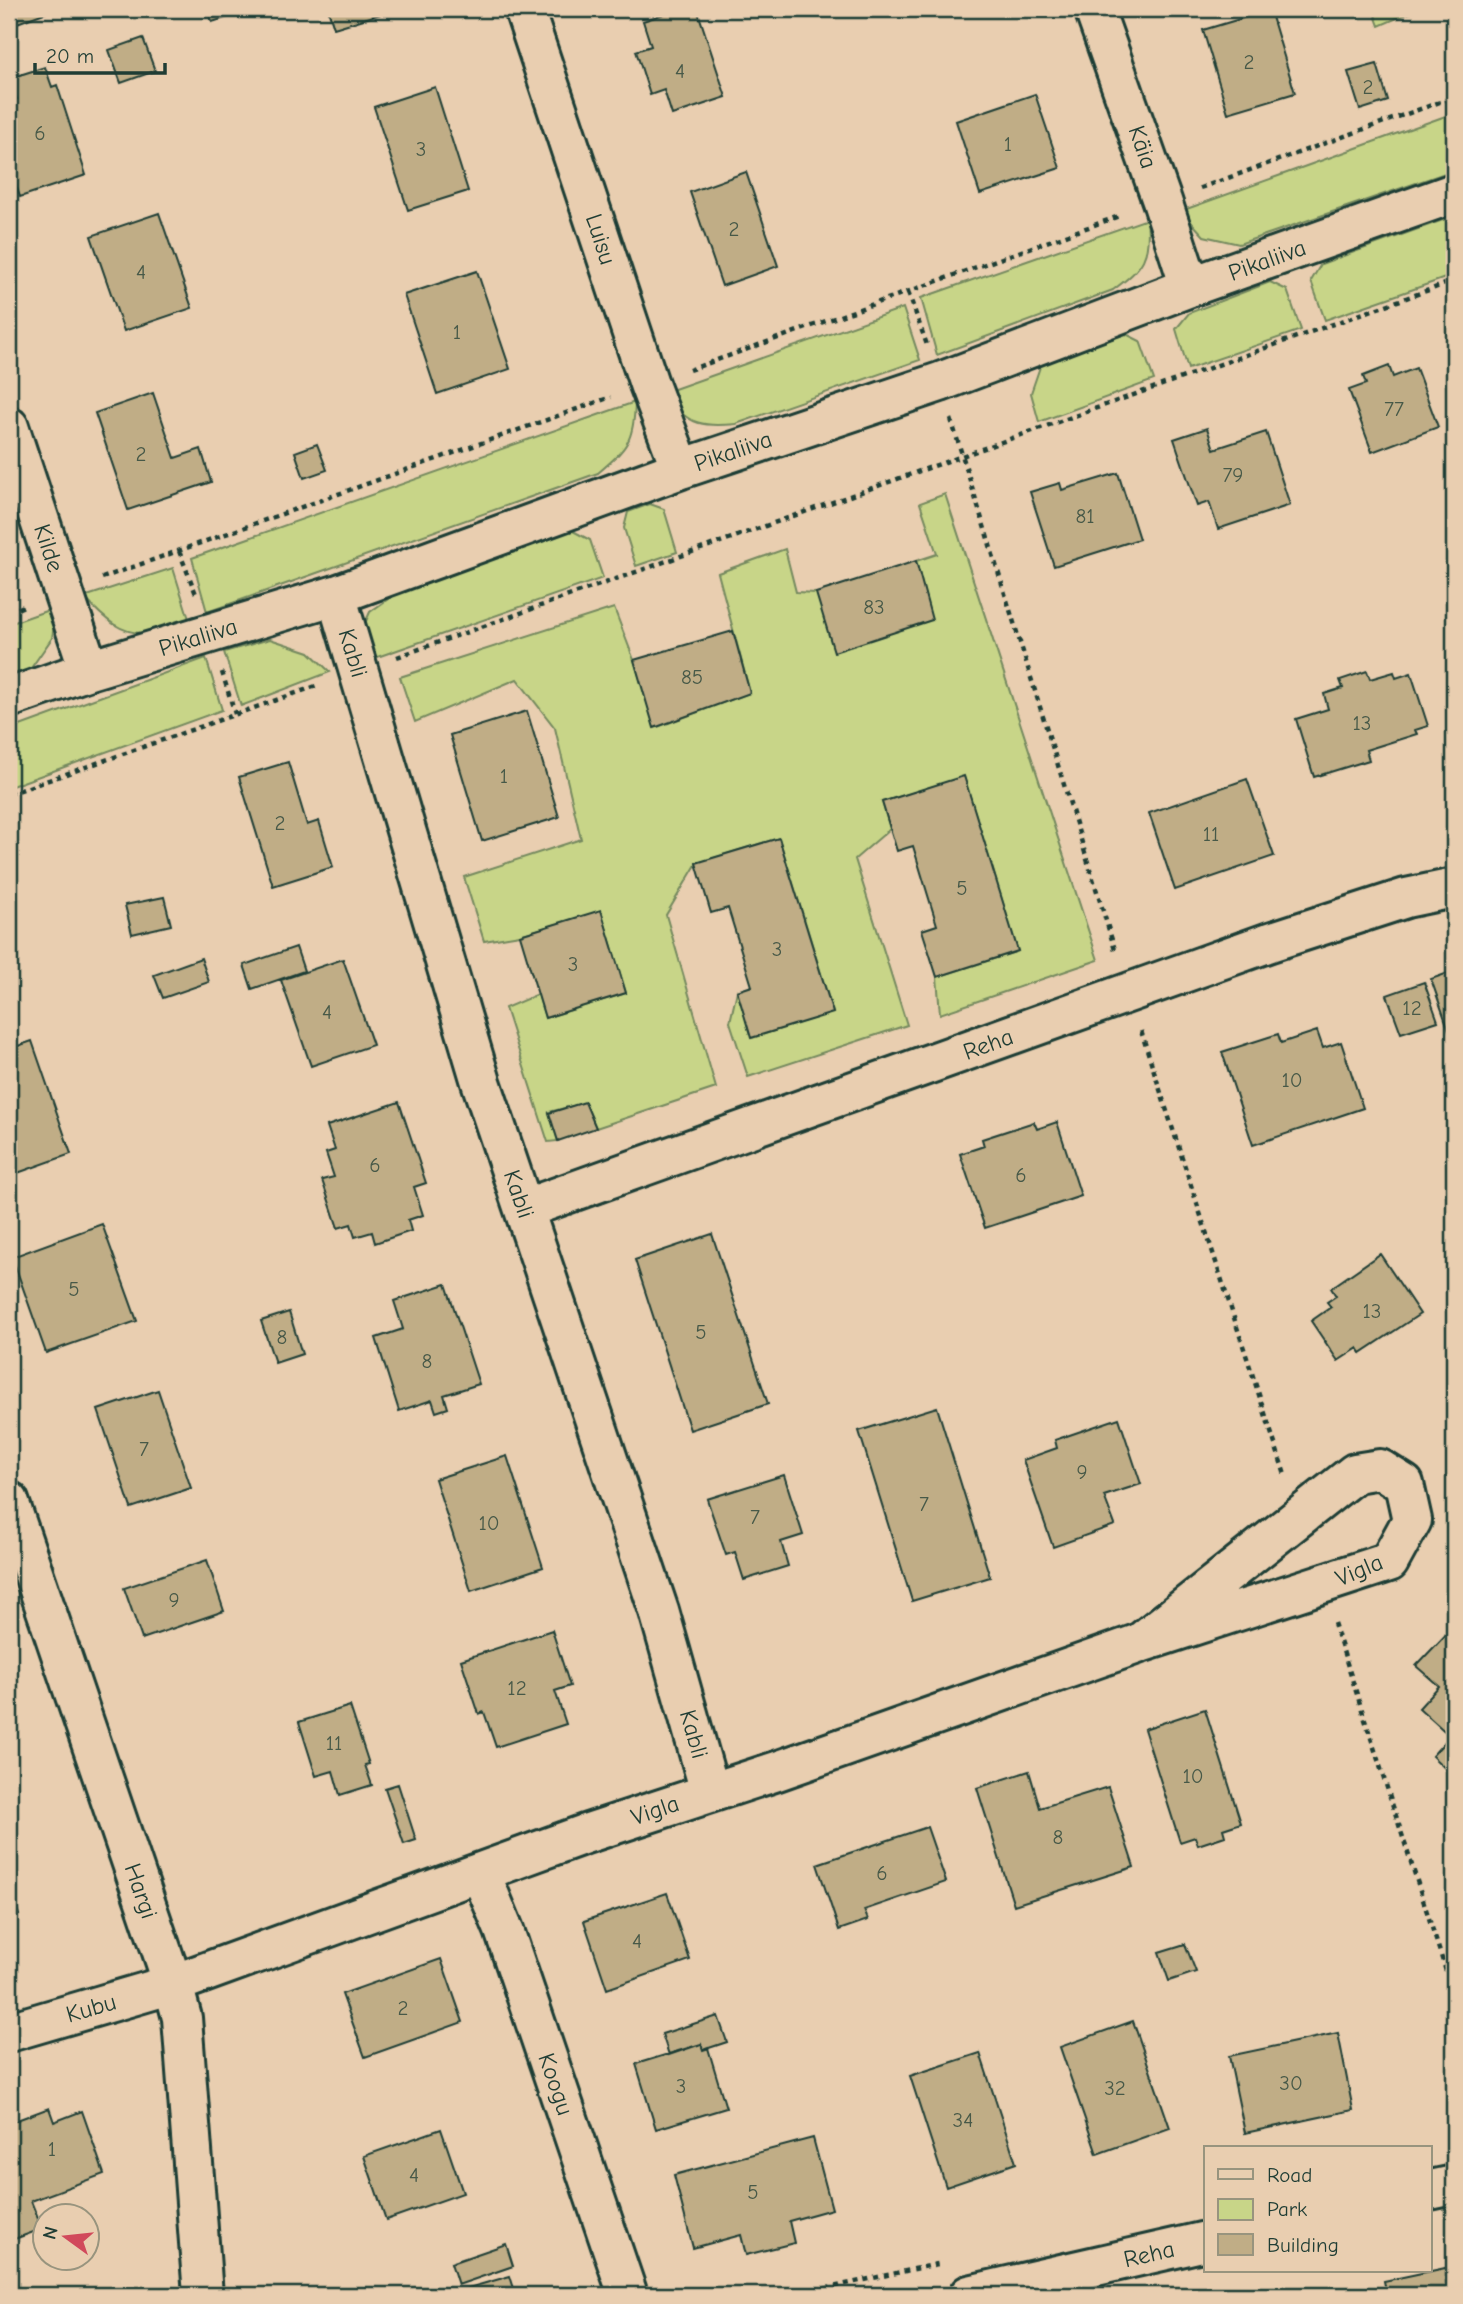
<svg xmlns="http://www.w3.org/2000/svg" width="1463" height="2304" viewBox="0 0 1463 2304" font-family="'Comic Neue',sans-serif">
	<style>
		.green { fill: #c8d588; stroke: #74895e; stroke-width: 2 }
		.building { fill: #c0ad86; stroke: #1f3d34; stroke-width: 2 }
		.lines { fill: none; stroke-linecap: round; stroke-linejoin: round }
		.minor-casing { stroke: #1f3d34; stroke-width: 44 }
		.path { stroke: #1f3d34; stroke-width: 4.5; stroke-dasharray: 5 5; stroke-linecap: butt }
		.minor { stroke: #e9ceb0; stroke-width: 38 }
		.labels { text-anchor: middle; stroke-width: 7; stroke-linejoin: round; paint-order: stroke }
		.number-label { font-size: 21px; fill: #475948 }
		.street-label { font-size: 24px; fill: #1f3d34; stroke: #e9ceb0 }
	</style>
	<rect width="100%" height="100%" fill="#e9ceb0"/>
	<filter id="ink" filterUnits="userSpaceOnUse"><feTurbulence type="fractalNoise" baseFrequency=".0143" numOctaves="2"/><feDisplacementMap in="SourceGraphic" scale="14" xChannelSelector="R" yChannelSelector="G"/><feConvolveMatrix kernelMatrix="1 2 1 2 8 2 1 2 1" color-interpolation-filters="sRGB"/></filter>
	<g filter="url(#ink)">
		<path class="green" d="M1373,9H1418L1379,26Z
			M1454,113V170L1239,244L1204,236L1181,211Z
			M1454,216V275L1325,320L1311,281L1321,264Z
			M1147,219C1151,257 1144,267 1113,290L937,355L921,298Z
			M1270,282L1287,290L1301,330L1188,369L1176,329L1189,313Z
			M903,308L920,360L736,424C698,427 687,424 663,393Z
			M1126,334L1140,341L1154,380L1039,422L1031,393L1042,361Z
			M635,402C634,442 627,448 598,473L207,612L192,558Z
			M945,494L1098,960L940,1014L937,977L1018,951L964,777L882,802L890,829L855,859L907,1025L748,1077L730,1022L737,991L752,1038L833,1012L779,838L697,863L666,915L716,1088L596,1128L585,1103L549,1112L558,1141L548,1142L505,1008L538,994L545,1018L626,993L601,911L520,935L484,941L464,877L581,839L555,728L517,679L415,722L400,677L614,608L634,660L655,728L750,693L718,573L785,549L796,592L816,593L931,620L916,561L937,554L920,503Z
			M650,504L664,509L677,552L636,566L624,528L628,512Z
			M571,530L590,540L603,578L363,662L362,630L370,612L398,592Z
			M173,568L189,619C177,623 164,630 152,632C123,638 102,617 84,597Z
			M57,607L52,638L29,671L9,679V624Z
			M270,639L309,652L330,672L241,706L224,652Z
			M206,658L222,710L9,787V730Z"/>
		<path class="building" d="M9,9H55L9,26Z
			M207,9H240L242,13L212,22Z
			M328,9H397L334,28Z
			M679,9H697L726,97L672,115L664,90L650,95L636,51L651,46L643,21Z
			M1270,10L1295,93L1228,113L1203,30Z
			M143,38L155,71L121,83L109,50Z
			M1377,64L1388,101L1360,110L1348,72Z
			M45,67L52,87L57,85L86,175L20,197L9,164V101L17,99L10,78Z
			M435,87L468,191L408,210L374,107Z
			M1035,94L1060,168L980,194L956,121Z
			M746,172L778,266L722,286L690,192Z
			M159,213L192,308L124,331L91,236Z
			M477,271L510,369L437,394L404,295Z
			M1389,366L1393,377L1416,368L1438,427L1372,452L1349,390L1366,384L1363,376Z
			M153,393L175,458L201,449L211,482L128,510L95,413Z
			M1207,428L1214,449L1266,432L1290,505L1218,529L1209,502L1197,506L1174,439Z
			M317,444L327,470L304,478L295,452Z
			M1118,473L1139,539L1054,566L1030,492L1060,483L1062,490Z
			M916,561L932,620L834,652L816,593Z
			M733,631L750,693L654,728L634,660Z
			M1367,671L1370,679L1394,672L1396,678L1411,673L1428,726L1415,730L1417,734L1366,750L1369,760L1314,777L1296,719L1328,709L1324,694L1343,688L1340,680Z
			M527,711L559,817L482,841L450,735Z
			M288,762L307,825L319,821L333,867L273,886L239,777Z
			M964,776L1018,951L937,977L922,930L937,925L913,846L897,851L882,802Z
			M1247,779L1274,856L1175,890L1149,813Z
			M779,838L833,1013L751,1038L737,991L752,986L728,908L711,913L696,863Z
			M164,897L171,925L132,934L125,905Z
			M9,898L17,919L9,922Z
			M601,910L626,993L545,1018L520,935Z
			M296,947L304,971L252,989L244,965Z
			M201,958L209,982L163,998L154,975Z
			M343,959L373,1045L311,1066L281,980Z
			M1454,971V1045L1431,979Z
			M1424,982L1438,1021L1401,1033L1387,995Z
			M1317,1031L1323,1048L1341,1042L1363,1108L1253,1145L1222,1052L1278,1034L1281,1043Z
			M32,1041L71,1154L9,1176V1049Z
			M399,1102L426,1183L414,1187L423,1215L408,1220L411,1231L375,1243L372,1232L355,1237L351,1224L338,1228L322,1180L334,1177L326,1153L335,1150L327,1126Z
			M585,1102L596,1128L558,1141L549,1113Z
			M1034,1122L1037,1129L1057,1122L1081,1196L985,1228L960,1154L984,1146L982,1139Z
			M102,1224L137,1321L46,1353L12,1257Z
			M712,1234L768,1404L690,1430L635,1260Z
			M1380,1254L1420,1314L1361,1353L1358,1348L1338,1361L1311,1321L1331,1307L1327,1302L1336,1296L1331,1288Z
			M446,1284L479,1384L444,1395L448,1408L436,1412L432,1400L399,1411L376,1338L403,1329L394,1301Z
			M289,1312L302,1354L275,1363L261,1321Z
			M158,1390L191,1488L131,1508L98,1410Z
			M937,1407L990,1577L912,1601L859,1431Z
			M1119,1418L1141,1484L1104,1496L1115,1525L1053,1547L1023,1460L1057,1448L1055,1440Z
			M507,1456L543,1567L471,1591L435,1479Z
			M784,1475L803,1535L781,1542L788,1566L744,1580L735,1552L726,1555L707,1499Z
			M207,1560L224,1611L142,1639L124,1588Z
			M1454,1626V1777L1432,1756L1450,1736L1419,1708L1439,1686L1416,1666Z
			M552,1630L570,1686L555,1691L566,1724L496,1747L484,1712L479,1714L461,1660Z
			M350,1706L369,1764L365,1765L372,1785L340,1795L333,1771L316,1776L299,1722Z
			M1205,1709L1241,1823L1223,1829L1225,1836L1198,1845L1195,1837L1180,1842L1144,1729Z
			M1029,1771L1040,1808L1108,1787L1134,1867L1014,1905L977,1788Z
			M398,1784L416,1840L404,1844L385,1788Z
			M927,1827L946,1882L864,1910L868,1920L839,1930L817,1864Z
			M9,1879L19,1915L9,1918Z
			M667,1893L690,1960L607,1989L584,1921Z
			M1185,1944L1196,1972L1169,1981L1159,1952Z
			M441,1959L463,2022L365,2057L342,1994Z
			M718,2016L727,2042L703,2050L701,2044L669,2055L662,2034Z
			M1133,2021L1170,2128L1097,2154L1060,2047Z
			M1338,2033L1353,2110L1245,2133L1229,2056Z
			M701,2044L703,2050L708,2048L726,2108L656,2129L636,2064Z
			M980,2053L1016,2163L946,2187L910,2076Z
			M49,2108L54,2122L82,2111L104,2174L31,2201L42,2229L9,2241V2123Z
			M441,2129L463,2193L386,2220L364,2156Z
			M813,2138L832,2209L789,2221L794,2243L746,2255L741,2235L693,2248L674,2175Z
			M506,2244L513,2266L458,2285L451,2263Z
			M1450,2267L1454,2295H1387L1384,2281Z
			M510,2276L516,2295H444Z"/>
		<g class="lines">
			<defs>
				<path id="minor" d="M524,9L649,384L681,469
					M1094,9L1162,201L1190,287
					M9,427L89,670
					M336,595L481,1082L659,1611L710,1792
					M9,698L89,670L336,595L681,469L940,382L1190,287L1454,193
					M524,1209L1270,942L1406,898L1454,888
					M9,1501L173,1984L182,2018L203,2295
					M481,1874L504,1930L628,2295
					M9,2032L173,1984L585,1834L777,1771L1140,1643L1355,1473L1380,1469L1404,1484L1412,1520L1389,1562L1140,1643
					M1430,2190L1454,2185
					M969,2295L1206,2241"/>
			</defs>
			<use href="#minor" class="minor-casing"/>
			<path class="path" d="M1200,188L1454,97
				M908,292L927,345
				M689,370L1122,215
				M951,419L1116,953
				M179,551L196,594
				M102,578L611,397
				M9,612L24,606
				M397,657L1454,281
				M222,672L235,714
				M9,794L319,685
				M1141,1031L1285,1475
				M1334,1623L1454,1996
				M796,2295L942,2263"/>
			<use href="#minor" class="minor"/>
		</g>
	</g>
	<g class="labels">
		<g class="number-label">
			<text x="1249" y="69">2</text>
			<text x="680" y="78">4</text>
			<text x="1368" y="94">2</text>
			<text x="40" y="140">6</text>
			<text x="1008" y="151">1</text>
			<text x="421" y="156">3</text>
			<text x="734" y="236">2</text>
			<text x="141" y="279">4</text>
			<text x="457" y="339">1</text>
			<text x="1394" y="416">77</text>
			<text x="141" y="461">2</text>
			<text x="1233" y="482">79</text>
			<text x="1085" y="523">81</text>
			<text x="874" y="614">83</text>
			<text x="692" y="684">85</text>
			<text x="1362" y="730">13</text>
			<text x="504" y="783">1</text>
			<text x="280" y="830">2</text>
			<text x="1211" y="841">11</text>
			<text x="962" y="895">5</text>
			<text x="777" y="956">3</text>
			<text x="573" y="971">3</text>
			<text x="1412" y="1015">12</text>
			<text x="327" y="1019">4</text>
			<text x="1292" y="1087">10</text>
			<text x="375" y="1172">6</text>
			<text x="1021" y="1182">6</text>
			<text x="74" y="1296">5</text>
			<text x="1372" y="1318">13</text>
			<text x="701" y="1339">5</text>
			<text x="282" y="1344">8</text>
			<text x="427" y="1368">8</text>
			<text x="144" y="1456">7</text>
			<text x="1082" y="1479">9</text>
			<text x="924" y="1511">7</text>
			<text x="755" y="1524">7</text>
			<text x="489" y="1530">10</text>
			<text x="174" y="1607">9</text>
			<text x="517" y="1695">12</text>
			<text x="334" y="1750">11</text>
			<text x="1193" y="1783">10</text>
			<text x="1058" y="1844">8</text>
			<text x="882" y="1880">6</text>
			<text x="637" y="1948">4</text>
			<text x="403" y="2015">2</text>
			<text x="1291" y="2090">30</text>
			<text x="681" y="2093">3</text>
			<text x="1115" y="2095">32</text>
			<text x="963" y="2127">34</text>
			<text x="52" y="2156">1</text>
			<text x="414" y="2182">4</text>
			<text x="753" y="2199">5</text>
		</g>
		<g class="street-label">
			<text transform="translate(1143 147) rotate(71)" y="8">Käia</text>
			<text transform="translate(601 239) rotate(72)" y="8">Luisu</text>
			<text transform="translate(1267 260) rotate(-20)" y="8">Pikaliiva</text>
			<text transform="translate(733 451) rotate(-19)" y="8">Pikaliiva</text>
			<text transform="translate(49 548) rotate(72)" y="8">Kilde</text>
			<text transform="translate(198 637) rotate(-17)" y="8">Pikaliiva</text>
			<text transform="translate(353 653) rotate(73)" y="8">Kabli</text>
			<text transform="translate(988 1044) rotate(-20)" y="8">Reha</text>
			<text transform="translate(519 1194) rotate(71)" y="8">Kabli</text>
			<text transform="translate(1359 1570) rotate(-23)" y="8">Vigla</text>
			<text transform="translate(694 1734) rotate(74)" y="8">Kabli</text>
			<text transform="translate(655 1810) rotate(-19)" y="8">Vigla</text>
			<text transform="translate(141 1891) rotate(71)" y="8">Hargi</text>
			<text transform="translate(91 2008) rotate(-16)" y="8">Kubu</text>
			<text transform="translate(556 2084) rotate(71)" y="8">Koogu</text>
			<text transform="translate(1149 2254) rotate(-13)" y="8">Reha</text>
		</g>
	</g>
	<rect width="1463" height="2304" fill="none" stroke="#e9ceb0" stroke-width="35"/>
	<rect x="18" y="18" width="1428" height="2269" fill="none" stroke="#1f3d34" stroke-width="2.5" filter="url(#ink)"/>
	<rect x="1204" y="2146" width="228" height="126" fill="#e9ceb0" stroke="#98947e" stroke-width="2"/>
	<rect x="1218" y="2169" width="35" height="10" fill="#e9ceb0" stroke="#98947e" stroke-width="2"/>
	<text x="1267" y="2182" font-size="21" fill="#1f3d34">Road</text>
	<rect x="1218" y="2199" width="35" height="21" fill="#c8d588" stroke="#98947e" stroke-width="2"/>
	<text x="1267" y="2216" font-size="21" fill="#1f3d34">Park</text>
	<rect x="1218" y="2234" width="35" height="21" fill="#c0ad86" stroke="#98947e" stroke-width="2"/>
	<text x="1267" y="2252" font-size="21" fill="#1f3d34">Building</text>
	<g transform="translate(66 2237) rotate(285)"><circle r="33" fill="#e9ceb0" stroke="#98947e" stroke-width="2"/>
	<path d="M0-5L12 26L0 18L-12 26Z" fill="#d1495b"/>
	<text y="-10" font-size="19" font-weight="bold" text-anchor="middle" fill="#1f3d34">N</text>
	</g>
	<path d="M35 63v10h130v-10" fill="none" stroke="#1f3d34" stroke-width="3.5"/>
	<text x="46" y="63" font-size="21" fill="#1f3d34" stroke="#e9ceb0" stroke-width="5" paint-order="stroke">20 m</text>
</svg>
